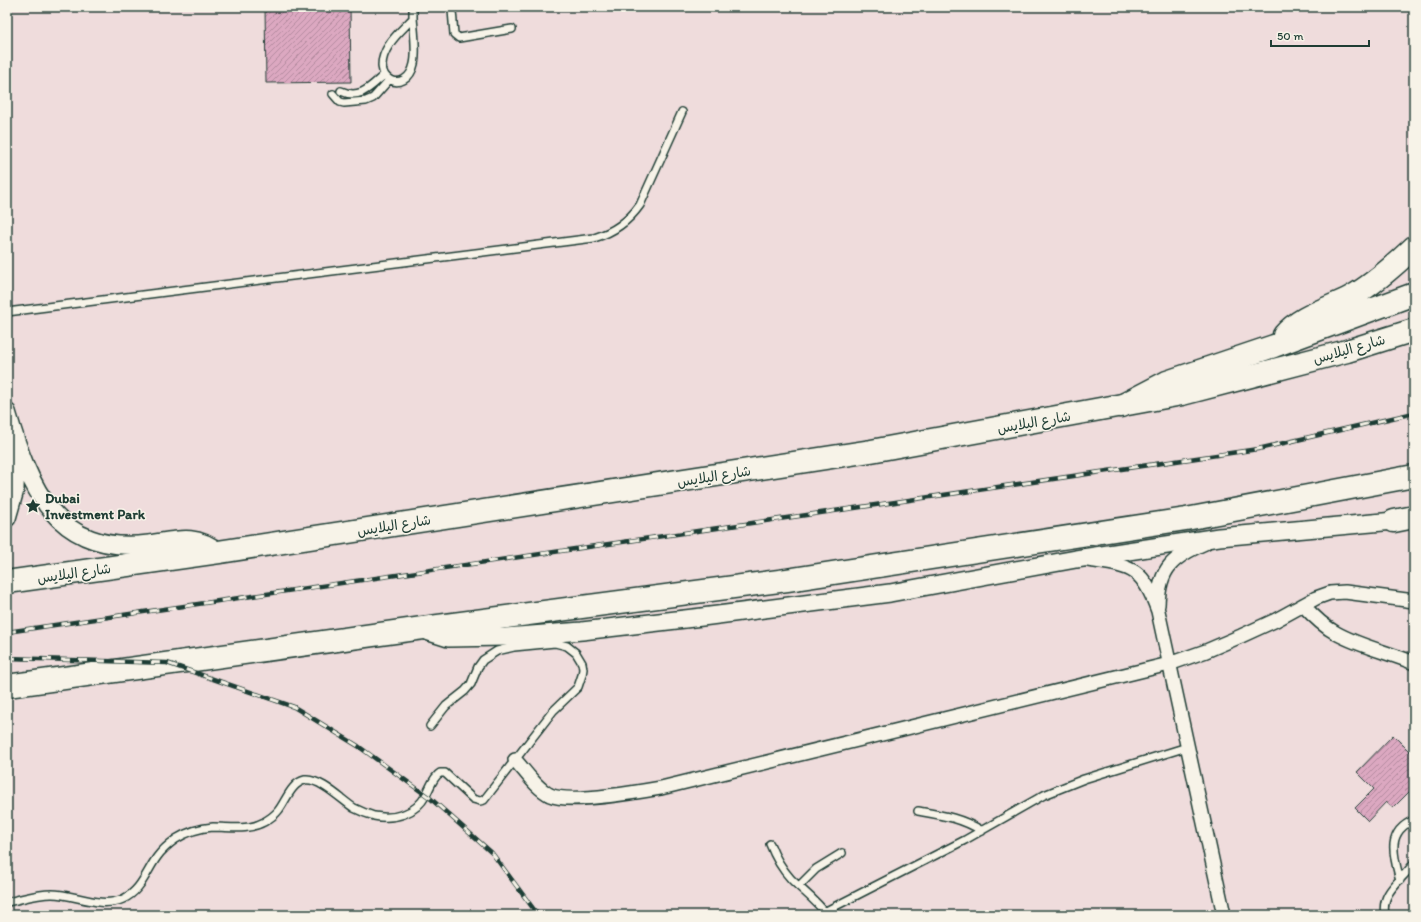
<svg xmlns="http://www.w3.org/2000/svg" width="1421" height="922" viewBox="0 0 1421 922" font-family="Itim,'Playpen Sans Arabic',sans-serif">
	<style>
		.building { fill: url(#building-hatch); stroke: #1f3d34 }
		.lines { fill: none; stroke-linecap: round; stroke-linejoin: round }
		.service-casing { stroke: #1f3d34; stroke-width: 10 }
		.minor-casing { stroke: #1f3d34; stroke-width: 16 }
		.tertiary-casing { stroke: #1f3d34; stroke-width: 20 }
		.trunk-casing { stroke: #1f3d34; stroke-width: 25 }
		.motorway-casing { stroke: #1f3d34; stroke-width: 25 }
		.service { stroke: #f7f3e8; stroke-width: 7 }
		.minor { stroke: #f7f3e8; stroke-width: 13 }
		.tertiary { stroke: #f7f3e8; stroke-width: 17 }
		.trunk { stroke: #f7f3e8; stroke-width: 22 }
		.motorway { stroke: #f7f3e8; stroke-width: 22 }
		.rail-casing { stroke: #1f3d34; stroke-width: 4.5 }
		.rail { stroke: #f7f3e8; stroke-width: 3; stroke-dasharray: 9; stroke-linecap: butt }
		.labels { text-anchor: middle; stroke-width: 3; stroke-linejoin: round; paint-order: stroke }
		.street-label { font-size: 14px; fill: #1f3d34; stroke: #f7f3e8 }
		.poi-label { font-size: 14px; font-weight: bold; fill: #1f3d34; stroke: #f7f3e8; text-anchor: start }
	</style>
	<defs>
		<pattern id="building-hatch" width="6" height="6" patternUnits="userSpaceOnUse"><rect width="6" height="6" fill="#dca8c1"/><path d="M-1 1l2-2M0 6l6-6M5 7l2-2" fill="none" stroke="#b28a9e"/></pattern>
	</defs>
	<rect width="100%" height="100%" fill="#efdcdc"/>
	<filter id="ink" filterUnits="userSpaceOnUse"><feTurbulence type="fractalNoise" baseFrequency=".025" numOctaves="2"/><feDisplacementMap in="SourceGraphic" scale="8" xChannelSelector="R" yChannelSelector="G"/><feConvolveMatrix kernelMatrix="1 2 1 2 8 2 1 2 1" color-interpolation-filters="sRGB"/></filter>
	<g filter="url(#ink)">
		<path class="building" d="M265,7H350L351,82L266,83Z
			M1393,735L1414,756V787L1393,808L1386,802L1368,821L1355,808L1374,789L1357,772Z"/>
		<g class="lines">
			<defs>
				<path id="service" d="M413,7V18
					M450,7L452,10L454,34L459,38L512,29
					M413,18C414,30 417,52 414,64C407,96 366,81 389,45C395,35 405,27 413,18Z
					M341,91C360,100 370,87 384,75
					M333,94L340,102L344,103L366,101L373,98L389,80
					M7,312L594,238C614,232 628,222 640,205L682,112
					M918,811C941,815 962,818 982,831
					M770,844C775,857 781,868 791,879C803,891 817,901 827,915
					M1400,880C1394,857 1385,832 1414,820
					M799,886L816,869L842,853
					M7,902C22,899 36,894 52,894C75,894 100,909 123,899C141,891 146,872 157,857C162,850 169,844 176,839C187,832 200,828 213,827C230,827 248,831 264,822C269,819 274,816 278,811C286,801 291,783 305,780C320,778 342,800 354,808C360,811 367,814 374,816C394,820 416,814 426,795C430,788 433,777 440,773H445L473,799L480,801L484,800L553,711L578,687L582,675L583,669L582,663L576,653L567,646L555,643L514,647L497,651L483,660L478,667L471,684L465,691L446,706L430,726
					M824,912L965,840L1044,795L1084,779L1187,747
					M1385,915C1380,891 1403,880 1414,863"/>
				<path id="minor" d="M1088,560C1132,567 1142,566 1158,611L1224,915
					M1158,605C1159,568 1173,557 1205,543
					M1303,605C1313,616 1323,626 1336,633C1361,647 1388,652 1414,663
					M515,760C526,772 536,788 550,795C570,804 638,792 661,788L1169,664L1206,651L1241,636L1276,620L1316,598L1330,593L1345,592L1414,601"/>
				<path id="tertiary" d="M7,412C29,487 56,556 149,544C177,540 195,533 219,552
					M7,518L15,490L16,452
					M423,628L429,632L448,638L506,637L582,631L702,617L890,593L1076,559L1219,537L1394,521"/>
				<path id="trunk" d="M7,582L219,552L871,451L1182,394L1347,351L1414,330
					M7,686L423,628L787,580L1186,519L1414,476"/>
				<path id="motorway" d="M1284,335C1301,315 1329,309 1351,297C1374,284 1395,265 1414,247
					M1121,406L1167,382L1274,346L1414,294
					M1394,521L1414,517"/>
			</defs>
			<use href="#service" class="service-casing"/>
			<use href="#minor" class="minor-casing"/>
			<use href="#tertiary" class="tertiary-casing"/>
			<use href="#trunk" class="trunk-casing"/>
			<use href="#motorway" class="motorway-casing"/>
			<use href="#service" class="service"/>
			<use href="#minor" class="minor"/>
			<use href="#tertiary" class="tertiary"/>
			<use href="#trunk" class="trunk"/>
			<use href="#motorway" class="motorway"/>
			<defs>
				<path id="rail" d="M7,632L1258,449L1414,413
					M7,658L167,663L294,707L358,746L430,798L492,853L538,915"/>
			</defs>
			<use href="#rail" class="rail-casing"/>
			<use href="#rail" class="rail"/>
		</g>
	</g>
	<defs>
		<symbol id="sight-bare" viewBox="-9 -9 18 18"><path d="M0-6L1.8-2.2L6-1.7L2.9 1.2L3.7 5.4L0 3.3L-3.7 5.4L-2.9 1.2L-6-1.7L-1.8-2.2Z" fill="#1f3d34" stroke="#f7f3e8" stroke-width="2.5" paint-order="stroke"/></symbol>
	</defs>
	<g fill-rule="evenodd">
		<use href="#sight-bare" x="22" y="495" width="22" height="22"/>
	</g>
	<g class="labels">
		<g class="street-label">
			<text transform="translate(1349 349) rotate(-16)" y="5">شارع اليلايس</text>
			<text transform="translate(1034 422) rotate(-10)" y="5">شارع اليلايس</text>
			<text transform="translate(714 476) rotate(-9)" y="5">شارع اليلايس</text>
			<text transform="translate(394 525) rotate(-9)" y="5">شارع اليلايس</text>
			<text transform="translate(74 573) rotate(-8)" y="5">شارع اليلايس</text>
		</g>
		<g class="poi-label">
			<text x="45" y="503">Dubai<tspan x="45" dy="16">Investment Park</tspan></text>
		</g>
	</g>
	<rect width="1421" height="922" fill="none" stroke="#f7f3e8" stroke-width="24"/>
	<rect x="12" y="12" width="1397" height="898" fill="none" stroke="#1f3d34" stroke-width="1.5" filter="url(#ink)"/>
	<path d="M1271 40v6h98v-6" fill="none" stroke="#1f3d34" stroke-width="2"/>
	<text x="1277" y="40" font-size="12" fill="#1f3d34" stroke="#f7f3e8" stroke-width="3" paint-order="stroke">50 m</text>
</svg>
